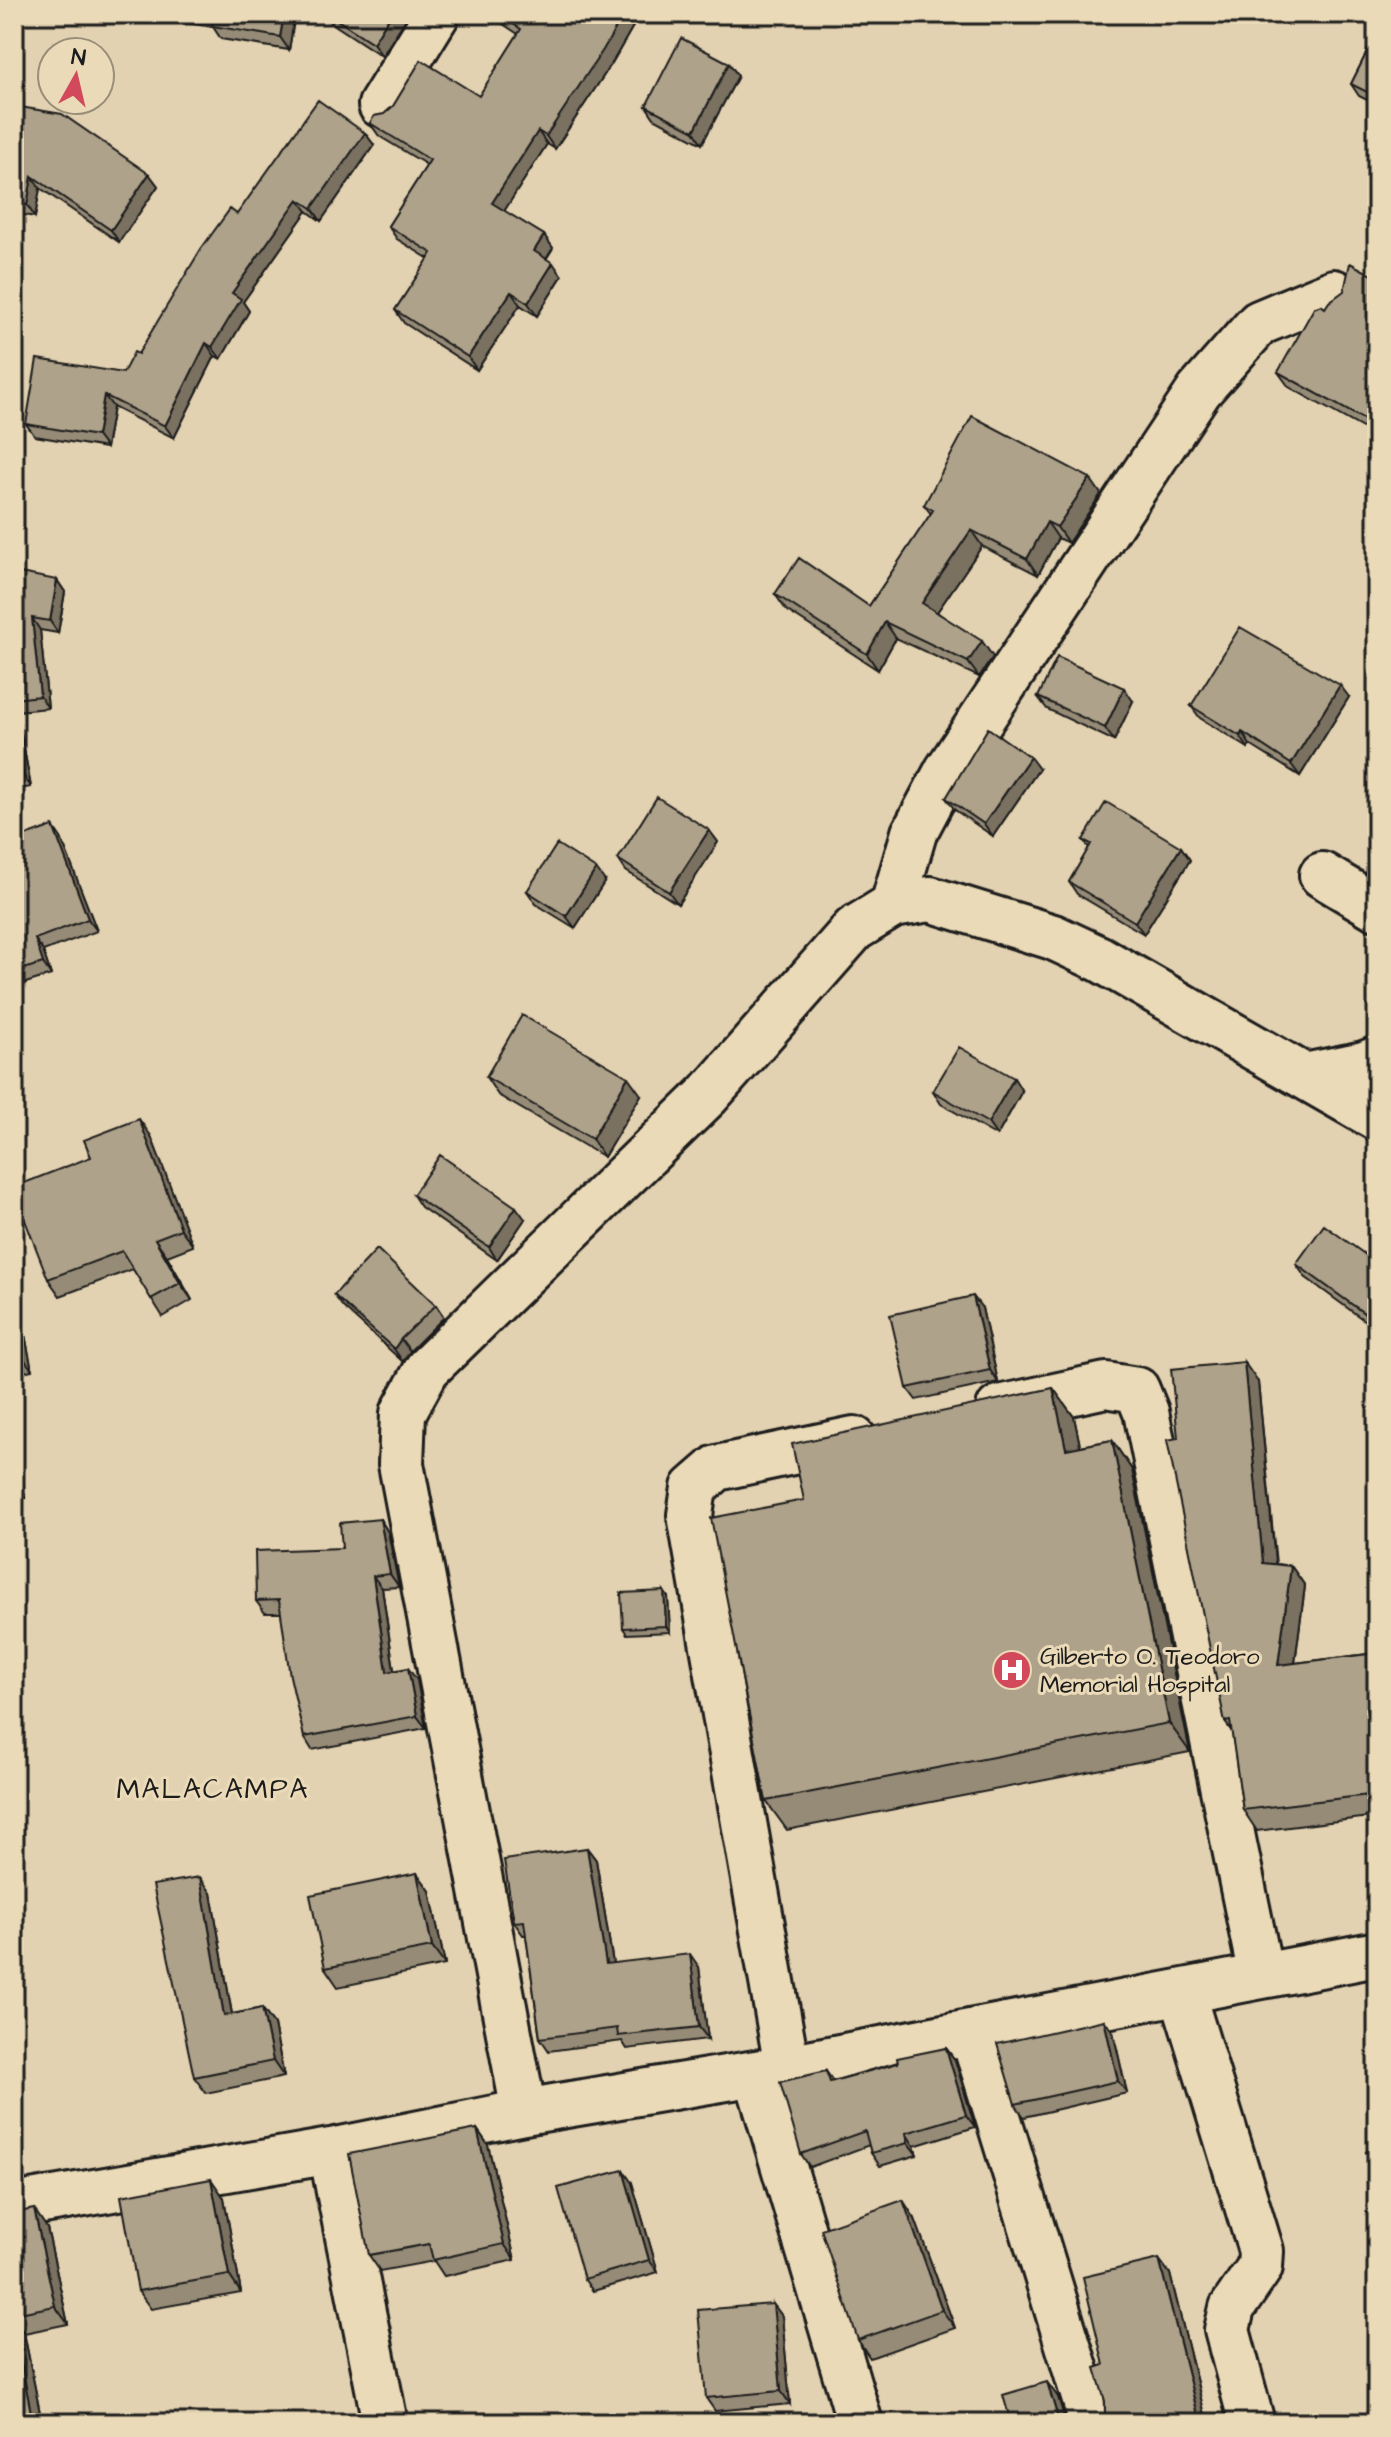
<svg xmlns="http://www.w3.org/2000/svg" width="1391" height="2437" viewBox="0 0 1391 2437" font-family="'Architects Daughter',sans-serif">
	<style>
		.lines { fill: none; stroke-linecap: round; stroke-linejoin: round }
		.minor-casing { stroke: #1c1c1c; stroke-width: 50 }
		.minor { stroke: #ebdab7; stroke-width: 44 }
		.wall { fill: #968b77; stroke: #1c1c1c; stroke-width: 2 }
		.shaded-wall { fill: #7a7161; stroke: #1c1c1c; stroke-width: 2 }
		.building { fill: #afa28a; stroke: #1c1c1c; stroke-width: 2 }
		.labels { text-anchor: middle; stroke-width: 6; stroke-linejoin: round; paint-order: stroke }
		.poi-label { font-size: 24px; fill: #1c1c1c; stroke: #ebdab7; text-anchor: start }
		.quarter-label { font-size: 28px; letter-spacing: 2px; fill: #1c1c1c; stroke: #ebdab7 }
	</style>
	<rect width="100%" height="100%" fill="#e3d2b1"/>
	<filter id="ink" filterUnits="userSpaceOnUse"><feTurbulence type="fractalNoise" baseFrequency=".0125" numOctaves="2"/><feDisplacementMap in="SourceGraphic" scale="16" xChannelSelector="R" yChannelSelector="G"/><feConvolveMatrix kernelMatrix="1 2 1 2 8 2 1 2 1" color-interpolation-filters="sRGB"/></filter>
	<g filter="url(#ink)">
		<g class="lines">
			<defs>
				<path id="minor" d="M381,105L437,14
					M1322,875L1377,908
					M893,905L914,833L947,771L1199,391L1259,323L1334,292
					M1304,1076L1364,1064L1377,1059
					M999,1408L1106,1385L1137,1390L1146,1412L1261,1976
					M1182,1992L1261,2251L1260,2267L1232,2308L1227,2330L1252,2423
					M972,2032L1092,2423
					M787,2067L690,1515L694,1488L717,1468L854,1439
					M756,2073L860,2423
					M524,2112L401,1464L403,1413L427,1369L708,1095L854,929L893,905L930,899L1053,937L1100,959L1377,1118
					M331,2151L385,2423
					M14,2206L331,2151L524,2112L756,2073L1377,1954"/>
			</defs>
			<use href="#minor" class="minor-casing"/>
			<use href="#minor" class="minor"/>
		</g>
		<path class="wall" d="M168,14H295L289,50L221,39L213,27L173,21Z
			M318,14H409L382,56Z
			M488,14H640L612,63L555,149L547,144L504,211L544,235L553,248L546,259L562,276L537,316L520,305L477,370L404,323L395,310L429,259L397,239L388,226L427,165L379,136L370,123L479,96L518,34Z
			M1377,32V105L1359,96L1351,84Z
			M729,63L738,76L702,144L654,118L646,106Z
			M14,106L149,174L158,186L119,242L40,188L35,217L19,214L14,253Z
			M365,133L374,145L321,221L307,211L243,302L249,311L221,359L215,356L174,438L113,407L106,448L35,436L26,424L123,373L138,354L237,214Z
			M1377,270V436L1289,387L1278,372L1325,308L1374,276Z
			M1101,494L1068,543L1058,538L1038,575L982,546L937,612L993,657L979,677L896,638L878,670L786,610L775,594L869,606L931,514L924,505Z
			M57,580L65,592L58,633L40,630L48,708L17,711L31,787L14,790V605Z
			M1038,697L1133,701L1114,741L1047,709Z
			M1349,697L1300,776L1250,745L1248,748L1200,718L1191,706Z
			M1039,769L993,836L955,810L946,798Z
			M709,830L718,842L678,904L626,871L618,859Z
			M61,838L97,931L43,951L51,975L16,986L14,983V840Z
			M1083,840L1181,847L1190,860L1144,934L1077,894L1069,882L1089,848Z
			M605,881L575,928L536,904L527,891Z
			M486,1077L641,1095L604,1157L498,1095Z
			M933,1091H1022L997,1136L941,1104Z
			M151,1136L193,1246L167,1256L192,1300L163,1317L133,1269L60,1296L48,1279Z
			M413,1195L525,1219L497,1260L421,1207Z
			M1377,1263L1372,1326L1305,1277L1296,1264Z
			M14,1291L17,1295L32,1370L14,1374Z
			M334,1295L436,1305L444,1317L410,1351L403,1362L343,1307Z
			M982,1308L998,1382L916,1400L907,1388Z
			M1258,1382L1276,1564L1291,1566L1305,1586L1295,1663L1377,1653V1816L1257,1831L1243,1810L1232,1732L1225,1722L1178,1438Z
			M1053,1388L1074,1417L1080,1446L1112,1440L1132,1470L1190,1752L787,1830L766,1801L804,1500Z
			M14,1448L18,1454L25,1498L14,1499Z
			M380,1519L388,1532L399,1587L382,1588L394,1670L417,1680L426,1728L312,1750L304,1737L281,1613H265L256,1601L342,1548Z
			M668,1597L670,1632L627,1634L623,1628Z
			M587,1848L596,1860L613,1963L699,1967L708,2039L627,2049L622,2041L549,2051L540,2038L526,1935H523L514,1922Z
			M417,1873L430,1891L445,1965L338,1987L325,1968Z
			M211,1893L232,2014L262,2008L274,2025L284,2077L206,2093L194,2077Z
			M1104,2020L1113,2032L1127,2093L1024,2117L1015,2104Z
			M946,2048L955,2060L975,2127L914,2146L917,2155L880,2166L871,2153L869,2145L810,2167L801,2154L826,2071L833,2081Z
			M477,2129L488,2145L515,2260L444,2276L434,2261L380,2271L369,2255Z
			M632,2183L658,2272L593,2291L584,2279Z
			M224,2198L241,2293L151,2309L138,2291Z
			M14,2213L47,2228L68,2324L24,2333L42,2423H14Z
			M915,2219L955,2328L870,2358L858,2340Z
			M1170,2274L1207,2423H1100L1105,2414L1104,2365Z
			M773,2304L782,2316L790,2404L715,2411L706,2398Z"/>
		<path class="shaded-wall" d="M284,14H295L289,50L280,37Z
			M391,14H409L382,56L373,43Z
			M624,14H640L612,63L555,149L546,136Z
			M729,63L738,76L702,144L694,131Z
			M538,131L547,144L501,216L492,203Z
			M365,133L374,145L321,221L312,208Z
			M149,174L158,186L119,242L111,230Z
			M32,176L40,188L35,217L27,205Z
			M298,199L307,211L243,302L249,311L221,359L212,347L232,293Z
			M14,207L19,214L14,253Z
			M544,235L553,248L543,264L534,251Z
			M553,263L562,276L537,316L528,303Z
			M511,292L520,305L477,370L468,357Z
			M206,343L215,356L174,438L165,426Z
			M104,395L113,407L106,448L97,436Z
			M1377,416V431L1372,424Z
			M1090,478L1101,494L1068,543L1057,527Z
			M1047,522L1058,538L1038,575L1027,559Z
			M971,530L982,546L933,618L922,603Z
			M57,580L65,592L58,633L50,621Z
			M32,618L40,630L48,708L40,696Z
			M885,622L896,638L878,670L867,654Z
			M982,641L993,657L979,677L968,662Z
			M1340,685L1349,697L1300,776L1291,764Z
			M1124,688L1133,701L1114,741L1105,728Z
			M14,707L17,711L31,787L23,775L14,729Z
			M1242,732L1250,745L1248,748L1240,736Z
			M1030,757L1039,769L993,836L984,824Z
			M53,826L61,838L97,931L88,919Z
			M709,830L718,842L678,904L669,892Z
			M1181,847L1190,860L1144,934L1135,922Z
			M596,869L605,881L575,928L566,916Z
			M35,939L43,951L51,975L43,963Z
			M628,1077L641,1095L604,1157L592,1139Z
			M1014,1078L1022,1091L997,1136L988,1123Z
			M139,1119L151,1136L193,1246L181,1229Z
			M516,1207L525,1219L497,1260L489,1247Z
			M155,1239L167,1256L192,1300L180,1283Z
			M14,1291L17,1295L32,1370L19,1352L14,1325Z
			M1377,1295V1320L1372,1326L1364,1313Z
			M973,1296L982,1308L998,1382L990,1370Z
			M401,1339L410,1351L403,1362L394,1349Z
			M1244,1362L1258,1382L1277,1583L1263,1563Z
			M1053,1388L1074,1417L1087,1478L1066,1449Z
			M1112,1440L1132,1470L1190,1752L1169,1723Z
			M14,1448L18,1454L25,1498L14,1482Z
			M380,1519L388,1532L399,1587L390,1574Z
			M1291,1566L1305,1586L1292,1685L1278,1665Z
			M373,1576L382,1588L396,1684L387,1672Z
			M664,1591L668,1597L670,1632L666,1626Z
			M408,1668L417,1680L426,1728L417,1716Z
			M587,1848L596,1860L615,1976L606,1964Z
			M417,1873L430,1891L445,1965L432,1947Z
			M200,1877L211,1893L235,2032L224,2016Z
			M690,1954L699,1967L708,2039L699,2027Z
			M262,2008L274,2025L284,2077L273,2061Z
			M1104,2020L1113,2032L1127,2093L1118,2081Z
			M946,2048L955,2060L975,2127L966,2115Z
			M477,2129L488,2145L515,2260L504,2244Z
			M906,2133L914,2146L917,2155L908,2143Z
			M623,2170L632,2183L658,2272L649,2260Z
			M211,2179L224,2198L241,2293L229,2275Z
			M903,2200L915,2219L955,2328L942,2310Z
			M34,2209L47,2228L68,2324L55,2306Z
			M1159,2259L1170,2274L1207,2423H1203L1198,2415Z
			M773,2304L782,2316L790,2404L781,2391Z
			M14,2318L24,2333L42,2423H33L14,2328Z
			M1047,2382L1058,2397L1066,2423H1063L1057,2415Z"/>
		<path class="building" d="M203,14H284L280,37L212,26L214,16Z
			M328,14H391L373,43Z
			M498,14H624L603,50L546,136L538,131L492,203L544,235L534,251L553,263L528,303L511,292L468,357L395,310L432,253L388,226L430,160L370,123L374,116L384,114L393,106L421,60L479,96L521,29Z
			M1377,32V97L1351,84Z
			M681,38L729,63L694,131L646,106Z
			M318,100L365,133L312,208L298,199L232,293L241,299L212,347L206,343L165,426L104,395L97,436L26,424L37,359L123,373L134,352L138,354L201,249L230,209L237,214Z
			M14,106L62,114L149,174L111,230L32,176L27,205L14,203Z
			M1350,263L1374,276L1377,270V416L1372,424L1278,372L1314,308L1321,305L1325,308L1329,302L1344,291Z
			M972,416L1090,478L1057,527L1047,522L1027,559L971,530L922,603L982,641L968,662L885,622L867,654L775,594L799,558L869,606L933,510L924,505Z
			M20,573L57,580L50,621L32,618L40,696L14,699V605Z
			M1240,627L1340,685L1291,764L1242,732L1240,736L1191,706Z
			M1057,657L1124,688L1105,728L1038,697Z
			M988,728L1030,757L984,824L946,798Z
			M14,729L23,775L14,777Z
			M657,797L709,830L669,892L618,859Z
			M1106,802L1181,847L1135,922L1069,882L1091,844L1083,840Z
			M53,826L88,919L35,939L43,963L14,972V840Z
			M557,844L596,869L566,916L527,891Z
			M522,1015L628,1077L592,1139L486,1077Z
			M959,1047L1014,1078L988,1123L933,1091Z
			M139,1119L181,1229L155,1239L180,1283L151,1299L122,1251L48,1279L14,1192V1187L91,1157L84,1140Z
			M440,1155L516,1207L489,1247L413,1195Z
			M1324,1225L1377,1263V1295L1364,1313L1296,1264Z
			M377,1249L436,1305L401,1339L394,1349L334,1295Z
			M973,1296L990,1370L907,1388L890,1315Z
			M14,1325L19,1352L14,1353Z
			M1244,1362L1263,1563L1291,1566L1278,1665L1377,1653V1794L1243,1810L1230,1721L1225,1722L1167,1440L1178,1438L1171,1369Z
			M1053,1388L1066,1449L1112,1440L1169,1723L766,1801L711,1518L804,1500L792,1444Z
			M380,1519L390,1574L373,1576L387,1672L408,1668L417,1716L304,1737L290,1676L279,1600L256,1601L255,1551L342,1548L340,1523Z
			M664,1591L666,1626L623,1628L621,1593Z
			M587,1848L606,1964L690,1954L699,2027L618,2036L617,2028L540,2038L524,1921L514,1922L504,1860Z
			M417,1873L432,1947L325,1968L310,1895Z
			M200,1877L224,2016L262,2008L273,2061L194,2077L153,1885Z
			M1104,2020L1118,2081L1015,2104L997,2044Z
			M946,2048L966,2115L906,2133L908,2143L871,2153L865,2131L801,2154L780,2082L826,2071L830,2082L898,2063L897,2058Z
			M477,2129L504,2244L433,2260L429,2244L369,2255L349,2154Z
			M1377,2144V2167L1366,2152Z
			M623,2170L649,2260L584,2279L558,2188Z
			M211,2179L229,2275L138,2291L121,2196Z
			M903,2200L942,2310L858,2340L821,2229Z
			M34,2209L55,2306L14,2314V2213Z
			M1159,2259L1198,2415L1164,2423H1100L1105,2414V2401L1095,2368L1104,2365L1083,2277Z
			M773,2304L781,2391L706,2398L698,2310Z
			M14,2328L33,2423H14Z
			M1047,2382L1057,2415L1063,2423H1011L1003,2395Z"/>
	</g>
	<defs>
		<symbol id="hospital-disc" viewBox="-11 -11 22 22"><circle r="9.5" fill="#d1495b" stroke="#ebdab7"/><path d="M-5-5h3v3.5h4V-5h3V5h-3V1.5h-4V5h-3Z" fill="#fff"/></symbol>
	</defs>
	<g fill-rule="evenodd">
		<use href="#hospital-disc" x="990" y="1648" width="44" height="44"/>
	</g>
	<g class="labels">
		<g class="poi-label">
			<text x="1040" y="1664">Gilberto O. Teodoro<tspan x="1040" dy="28">Memorial Hospital</tspan></text>
		</g>
		<g class="quarter-label">
			<text x="213" y="1798">MALACAMPA</text>
		</g>
	</g>
	<rect width="1391" height="2437" fill="none" stroke="#ebdab7" stroke-width="48"/>
	<rect x="24" y="24" width="1343" height="2389" fill="none" stroke="#1c1c1c" stroke-width="3" filter="url(#ink)"/>
	<g transform="translate(76 76) rotate(8)"><circle r="38" fill="#ebdab7" stroke="#988e79" stroke-width="2"/>
	<path d="M0-6L14 30L0 20L-14 30Z" fill="#d1495b"/>
	<text y="-12" font-size="22" font-weight="bold" text-anchor="middle" fill="#1c1c1c">N</text>
	</g>
</svg>
